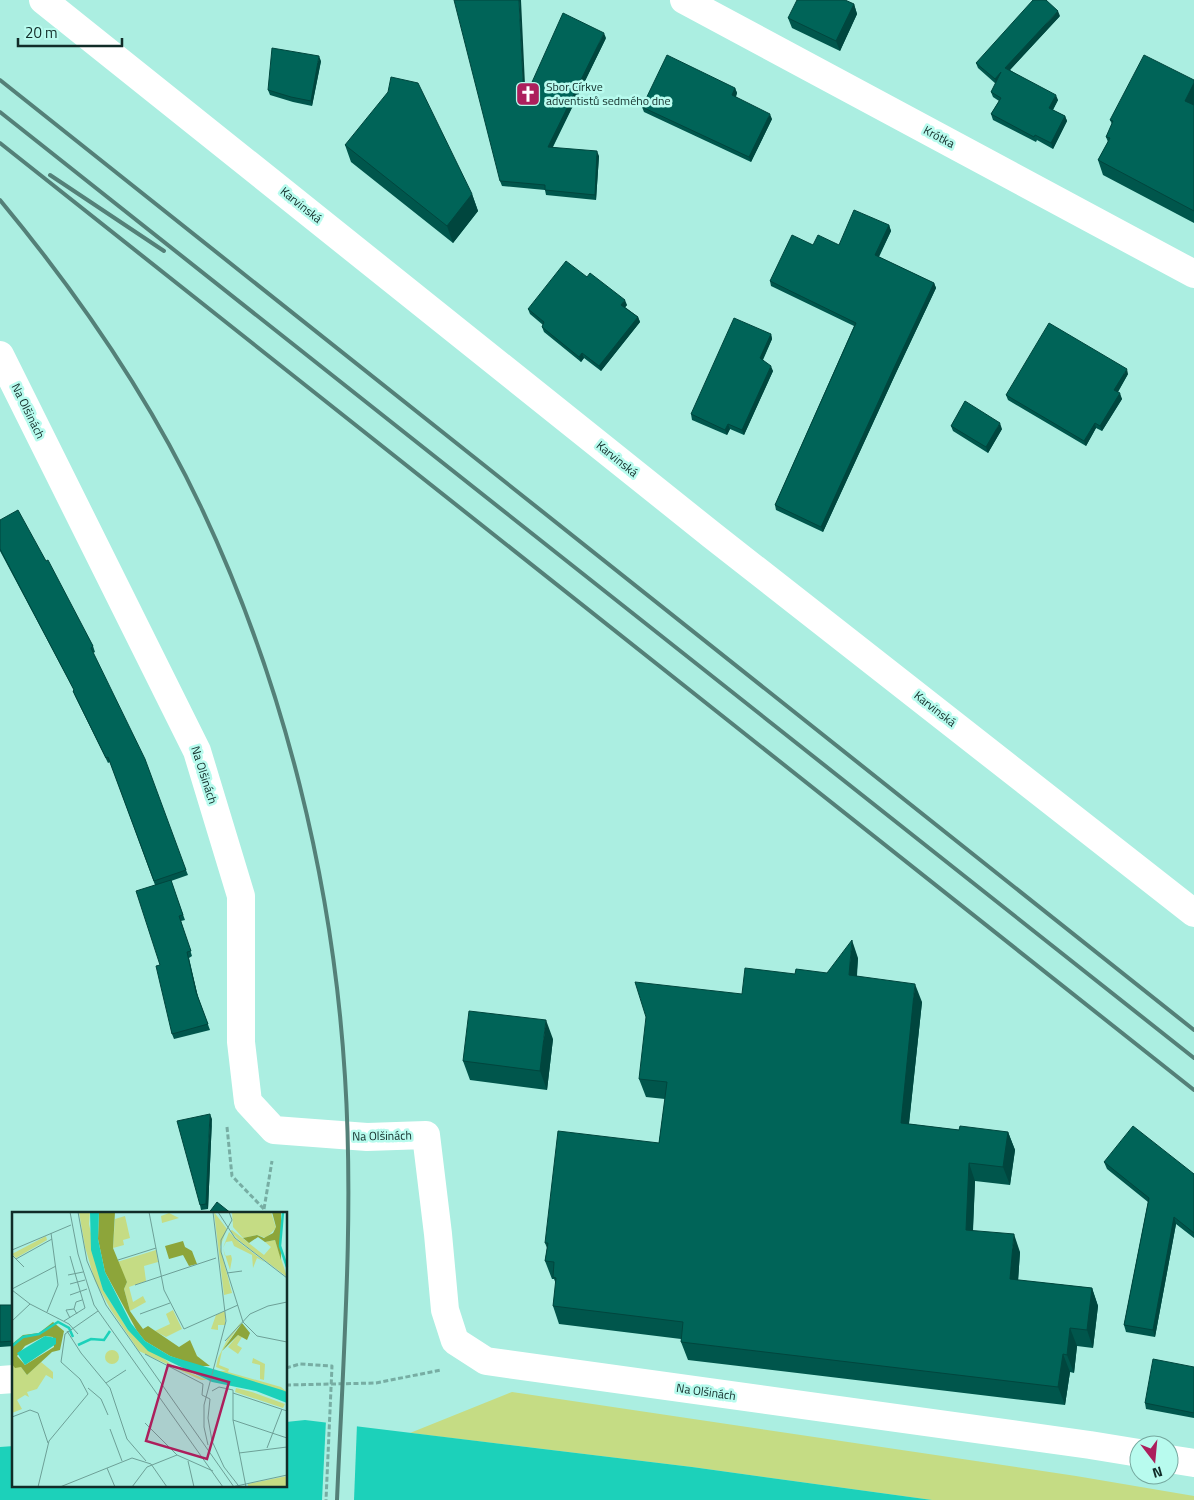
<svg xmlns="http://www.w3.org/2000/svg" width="1194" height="1500" viewBox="0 0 1194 1500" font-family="'Titillium Web',sans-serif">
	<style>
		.green { fill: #c5dc84 }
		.water { fill: #1cd1ba }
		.pier { fill: #abeee1 }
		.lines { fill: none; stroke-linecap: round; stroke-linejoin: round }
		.path { stroke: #77ada3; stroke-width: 3; stroke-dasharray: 5 2.5; stroke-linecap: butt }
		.street { stroke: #fff; stroke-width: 28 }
		.secondary { stroke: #fff; stroke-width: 28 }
		.rail { stroke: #548078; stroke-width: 4 }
		.wall { fill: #00564c }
		.shaded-wall { fill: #00463e }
		.building { fill: #006458; stroke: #00463e }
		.labels { text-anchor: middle; stroke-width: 5; stroke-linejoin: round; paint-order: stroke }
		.poi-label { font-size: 12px; fill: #112c28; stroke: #b8fbee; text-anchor: start }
		.street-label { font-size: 12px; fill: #112c28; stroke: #b8fbee }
		.inset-river { fill: none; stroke: #1cd1ba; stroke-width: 2.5 }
		.inset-road { fill: none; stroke: #6da097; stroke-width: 1 }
		.view { fill: #ac1f5c; fill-opacity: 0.15; stroke: #ac1f5c; stroke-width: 2.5 }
		.inset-edge { fill: none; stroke: #112c28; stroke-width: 2.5 }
	</style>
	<rect width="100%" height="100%" fill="#abeee1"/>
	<path class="green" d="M512,1392L1076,1476L1194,1496V1500H932L692,1467L410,1433Z"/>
	<path class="water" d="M305,1420L692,1467L932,1500H0V1447L14,1446V1486H286V1422Z"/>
	<path class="pier" d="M326,1420L357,1424L354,1500H322Z"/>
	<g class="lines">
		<path class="path" d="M227,1127L232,1176L264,1209L263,1214
			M264,1209L272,1161
			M286,1368L300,1364L332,1366L326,1500
			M286,1385L376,1383L441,1370"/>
		<path class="street" d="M684,0L1194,274
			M0,355L197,751L241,896V1042L248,1102L274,1130L367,1137L426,1135L438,1234L445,1310L455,1341L486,1361L1090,1445L1139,1453
			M0,1380L14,1379
			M1169,1459L1194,1463"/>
		<path class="secondary" d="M43,0L713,536L1194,913"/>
		<path class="rail" d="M0,80L1194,1030
			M0,112L1194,1058
			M0,143L1194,1090
			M50,175L164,251
			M0,200C78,294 149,397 201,507C284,683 333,882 345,1077C354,1217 343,1360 337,1500"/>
	</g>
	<path class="wall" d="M854,4L857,14L840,51L792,28L788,18Z
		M1060,16L1010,70L1058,100L1053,110L1065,116L1067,121L1053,149L1037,140L1036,142L993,120L991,114L999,101L993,97L991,92L996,84L978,68L976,63Z
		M606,38L553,147L599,156L596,200L546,195L545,190L502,186L500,181L526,97Z
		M321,61L312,106L293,102L270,95L268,90Z
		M1194,80V223L1103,175L1098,160L1108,142L1106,137L1112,124L1110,120Z
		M735,88L737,93L736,97L772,119L751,162L644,112L642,107Z
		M345,145L472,194L478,211L453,243L351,162Z
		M889,225L891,231L879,257L934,283L936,288L895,375L823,532L776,510L775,505L854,326L771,286L770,281L813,245H839Z
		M587,277L627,305L625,307L638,317L640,322L601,371L584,358L581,362L544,332L542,327L543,325L530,314L528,309Z
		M771,334L772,339L763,360L773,371L744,435L730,429L727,435L692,420L691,414Z
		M1128,374L1118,392L1122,399L1102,431L1096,428L1086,446L1008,400L1006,395Z
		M951,426L1002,429L988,453L953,431Z
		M0,520L46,561L93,646L95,652L93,653L186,870L188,875L171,881L185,920L181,921L192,956L189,958L198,997L210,1030L174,1039L172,1034L160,965L155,885L110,762L108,763L75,696L73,691L74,690L0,551Z
		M858,958L857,976L922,1002L909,1124L959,1130L1008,1132L1015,1150L1010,1185L975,1181L973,1231L1020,1252L1018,1280L1092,1288L1098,1306L1093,1348L1077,1346L1074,1373L1070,1372L1065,1405L688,1360L681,1342V1339L559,1324L553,1306L556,1284L554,1279H552L545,1261L547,1248L545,1243L659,1143L665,1099L646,1097L639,1079L742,994L795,974L827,973Z
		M553,1039L547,1090L470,1080L463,1061Z
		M212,1119L208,1209L201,1210L200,1205Z
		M1104,1162L1194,1174V1238L1176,1224L1155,1337L1126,1332L1124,1325L1148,1202L1107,1169Z
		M0,1305H14V1346L0,1347Z
		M1194,1367V1418L1146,1409L1145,1403Z"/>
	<path class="shaded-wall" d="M519,0H521L526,106L524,100Z
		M854,4L857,14L840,51L836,41Z
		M1058,11L1060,16L1007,73L1005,68Z
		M604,33L606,38L550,152L548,147Z
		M319,56L321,61L312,106L311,101Z
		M1001,72L997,85L995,79Z
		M1194,83V108L1185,101Z
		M735,88L737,93L734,100L732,95Z
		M1056,95L1058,100L1051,113L1049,108Z
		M770,114L772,119L751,162L749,157Z
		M1065,116L1067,121L1053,149L1051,143Z
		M597,151L599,156L596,200L595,195Z
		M472,194L478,211L453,243L447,226Z
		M889,225L891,231L877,260L875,255Z
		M934,283L936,288L895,375L823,532L821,527L893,370Z
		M625,300L627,305L623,310L621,305Z
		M638,317L640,322L601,371L599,366Z
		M771,334L772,339L761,363L760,358Z
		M582,353L584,358L581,362L579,357Z
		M771,366L773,371L744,435L742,430Z
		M1127,369L1128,374L1116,395L1114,390Z
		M1120,393L1122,399L1102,431L1100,426Z
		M1000,423L1002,429L988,453L986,447Z
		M1095,423L1096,428L1086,446L1084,441Z
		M728,424L730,429L727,435L725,430Z
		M852,940L858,958L855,993L849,975Z
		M187,952L198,997L210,1030L196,992Z
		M915,984L922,1002L907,1141L901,1123Z
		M546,1020L553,1039L547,1090L540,1071Z
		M210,1114L212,1119L208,1209L206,1204Z
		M1008,1132L1015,1150L1010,1185L1003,1167Z
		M969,1163L975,1181L972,1248L966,1230Z
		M1174,1217L1176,1224L1155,1337L1153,1330Z
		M1014,1234L1020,1252L1017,1297L1010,1279Z
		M1092,1288L1098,1306L1093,1348L1087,1330Z
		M1070,1328L1077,1346L1074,1373L1067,1355Z
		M1063,1354L1070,1372L1065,1405L1058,1387Z"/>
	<path class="building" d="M454,0H519L524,100L563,13L604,33L548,147L597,151L595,195L545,190V185L500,181Z
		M797,0H845L854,4L836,41L788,18Z
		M1033,0H1046L1058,11L1005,68L1056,95L1049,108L1065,116L1051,143L1035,135L1034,137L991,114L1001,98L991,92L1001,72L995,79L976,63Z
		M272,48L319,56L311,101L291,97L268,90Z
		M667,55L735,88L732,95L770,114L749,157L642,107Z
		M1144,55L1194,80V83L1185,101L1194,105V211L1098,160L1110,138L1106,137L1113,121L1110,120Z
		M391,77L418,83L472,194L447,226L345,145L388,92Z
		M854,210L889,225L875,255L934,283L893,370L821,527L775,505L856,323L770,281L792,235L813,245L818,235L839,245Z
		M566,261L587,277L590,273L625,300L621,305L638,317L599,366L582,353L579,357L542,327L544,322L528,309Z
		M734,318L771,334L760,358L771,366L742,430L728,424L725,430L691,414Z
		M1049,323L1127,369L1114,390L1120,393L1100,426L1095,423L1084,441L1006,395Z
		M965,401L1000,423L986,447L951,426Z
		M18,510L46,561L48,560L93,646L91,648L145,759L186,870L154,881L108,757L106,758L73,691L74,690L0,549V520Z
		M171,880L183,915L179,916L191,951L187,952L196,992L208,1024L172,1034L156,966L160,965L136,891Z
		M852,940L849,975L915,984L901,1123L959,1130L960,1126L1008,1132L1003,1167L969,1163L966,1230L1014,1234L1010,1279L1092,1288L1087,1330L1070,1328L1067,1355L1063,1354L1058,1387L681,1342L683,1322L553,1306L556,1278L553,1277L554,1262L545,1261L548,1243H545L558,1131L659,1143L667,1082L639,1079L646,1017L635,982L742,994L745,968L795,974L796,969L827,973Z
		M469,1011L546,1020L540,1071L463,1061Z
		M210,1114L206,1204L200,1205L177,1121Z
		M1133,1126L1194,1174V1233L1174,1217L1153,1330L1124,1325L1149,1198L1104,1162Z
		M217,1202L232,1214H208Z
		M0,1305H14V1341L0,1342Z
		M1153,1359L1194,1367V1413L1145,1403Z"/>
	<defs>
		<symbol id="church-square" viewBox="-11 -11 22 22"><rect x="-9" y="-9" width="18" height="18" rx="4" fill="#ac1f5c" stroke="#b8fbee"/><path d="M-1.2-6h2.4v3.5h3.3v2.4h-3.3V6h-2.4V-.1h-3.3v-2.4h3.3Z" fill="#fff"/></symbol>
	</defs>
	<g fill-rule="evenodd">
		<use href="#church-square" x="514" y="80" width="28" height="28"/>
	</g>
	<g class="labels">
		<g class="poi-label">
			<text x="546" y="91">Sbor Církve<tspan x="546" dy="14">adventistů sedmého dne</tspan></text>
		</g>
		<g class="street-label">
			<text transform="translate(939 137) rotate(28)" y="4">Krótka</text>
			<text transform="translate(301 205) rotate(39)" y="4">Karvinská</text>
			<text transform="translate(28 411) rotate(64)" y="4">Na Olšinách</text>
			<text transform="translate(617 459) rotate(39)" y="4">Karvinská</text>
			<text transform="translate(935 709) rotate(38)" y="4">Karvinská</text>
			<text transform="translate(204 775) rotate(72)" y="4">Na Olšinách</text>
			<text transform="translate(382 1136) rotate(-1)" y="4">Na Olšinách</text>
			<text transform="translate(706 1392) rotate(8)" y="4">Na Olšinách</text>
		</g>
	</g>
	<g transform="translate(12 1212)">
		<rect width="275" height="275" fill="#abeee1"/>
		<path d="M67,0H78L77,12L91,78L116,118L160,153L195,168H189L127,139L99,98L83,69L73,35ZM202,0L215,17L208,35L220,81L212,83ZM220,0H259L264,16L254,26L245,23L231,26L221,15ZM157,1L167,6L150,11L149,4ZM113,4L118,26L111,28L112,33L101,36L103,7ZM220,18L252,43L259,35L253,30L263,28L275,65L229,30L218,19ZM217,20L228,31L253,50L245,46L241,56L240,43L222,34L220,29L214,30L211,36L213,44L219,43L220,47L218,58L211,36ZM34,24L35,28L4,46L0,42ZM144,38L146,50L132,54L134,69L117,75L121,90L131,84L134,90L118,99L112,77L115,70L105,50ZM161,98L170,117L154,125L143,119L158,112L154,102ZM213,99V113H206V118L199,117L204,103ZM230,109L210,139L207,153L217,157L216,160L269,175L275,180L203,159H214L204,155L206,146L216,126ZM226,123L230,125L225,133L230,136L226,142L216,135ZM93 145a7 7 0 1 1 14 0a7 7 0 1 1-14 0ZM241,146L253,152L252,168L248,167V153L240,151ZM29,150L41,160V167L34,163L25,177L15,180L17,185L13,183L5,188L10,197L0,201V152L9,155L15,163ZM224,176L240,180L273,192L271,196L223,180ZM275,264V275H236V272Z" fill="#c5dc84"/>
		<path d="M87,0H103L101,36L115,70L112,77L118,99L125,109L131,117L136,114L167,135L178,128L185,144L198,154H186L158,144L133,129L125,119L93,60L86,27ZM260,0H269V48L263,28L253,30L246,25L237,31L231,26L245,23L252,26L261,21L264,15ZM171,29L173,35L180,39L185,52L177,54L171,43L157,47L153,34ZM41,110L52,119L48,138L40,140L15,163L9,155L3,156L0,152V132L11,123L27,121ZM33,124L41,125L42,135L13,153L5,144L13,134ZM230,111L238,121L235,128L226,123L210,139Z" fill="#8da53a" fill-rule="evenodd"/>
		<path d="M78,0H87L86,27L93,60L119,111L133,129L158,144L270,178L275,180V191L244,179L200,170L136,139L116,118L91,78L79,38ZM33,124L44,126V132L13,153L5,141Z" fill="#1cd1ba"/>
		<path class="inset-river" d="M271,0L268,34L275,55M66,133L79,127L92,128L98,119M0,134L11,125L27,122L46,110L57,116L61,125"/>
		<path class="inset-road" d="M58,0L66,42L82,93L211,275M66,0L75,49L94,93L222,275M137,0L152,78L172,117L226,93M206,0L223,26L275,66M217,0L220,8L209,28V40L231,110L245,124L275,130M0,38L59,13M0,43L12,55M4,47L40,27M106,48L144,36M215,61L230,59M56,63L71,60M58,72L73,68M123,73L204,46M0,77L44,54M0,78L18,92L57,112L66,122M58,83L75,77M35,100L46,73L39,21M65,102L62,97L64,90L70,88M128,102L158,91M58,106L54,98L62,97M0,109L18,92M52,109L73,96L58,44M55,119L69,141L98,176L115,227L134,249M213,129L238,102L256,94L275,90M133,142L191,172L190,183L198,187L196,206L200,229L212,255L226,273M94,171L114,158M76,176L89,187L96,203M200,179L207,175L221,178V208L234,275M221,181L275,199M0,205L18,198L26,201L36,231M221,208L275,226M133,211L165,243M98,217L110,249M196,233L192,215V193L214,109L201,0M255,236L270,197M227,241L275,235M176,249L182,275M95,256L103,275M26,275L37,229L76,182L68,167L49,150L53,122L86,99M48,275L120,246L139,252L155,275M120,275L135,255L165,243L201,259M220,275L275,263"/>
		<path class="view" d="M156,153L217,170L195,247L134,229Z"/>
		<rect width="275" height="275" class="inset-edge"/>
	</g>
	<g transform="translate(1154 1460) rotate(164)"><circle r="24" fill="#b8fbee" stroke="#75a89f"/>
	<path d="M0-4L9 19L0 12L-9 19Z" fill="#ac1f5c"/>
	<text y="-8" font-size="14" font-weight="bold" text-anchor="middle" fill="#112c28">N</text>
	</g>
	<path d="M18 38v8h104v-8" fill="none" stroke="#112c28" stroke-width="2.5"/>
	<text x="25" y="38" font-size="15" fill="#112c28" stroke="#b8fbee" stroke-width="4" paint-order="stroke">20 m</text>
</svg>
